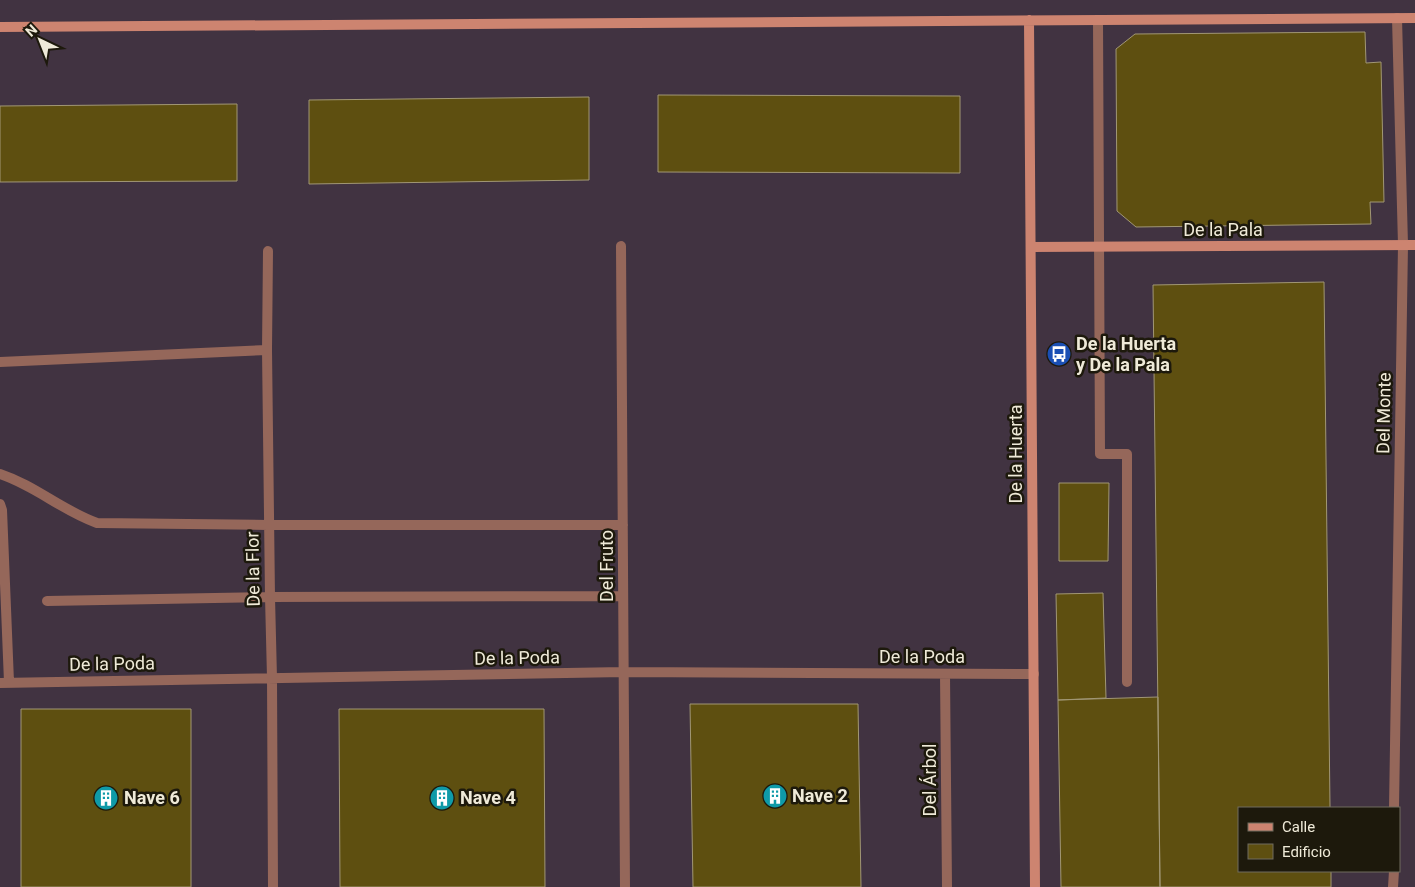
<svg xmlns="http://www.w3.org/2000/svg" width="1415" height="887" viewBox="0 0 1415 887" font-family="Roboto,sans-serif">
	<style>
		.commercial { fill: #413341; fill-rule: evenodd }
		.building { fill: #5e4f10; stroke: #a19775 }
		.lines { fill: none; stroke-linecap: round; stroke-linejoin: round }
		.lane { stroke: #95675a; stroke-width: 10 }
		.secondary { stroke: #cd8470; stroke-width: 10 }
		.labels { text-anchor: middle; stroke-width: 5; stroke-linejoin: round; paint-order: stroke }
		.street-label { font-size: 18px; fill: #efead8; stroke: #1d190c }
		.poi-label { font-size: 18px; font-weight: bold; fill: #efead8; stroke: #1d190c; text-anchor: start }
	</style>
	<rect width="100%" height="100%" fill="#393011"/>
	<path class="commercial" d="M0,0H1415V887H0ZM1239,808H1399V871H1239Z"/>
	<path class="building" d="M1365,32L1366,63L1381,62L1384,202H1370L1371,224L1136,227L1117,211L1116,49L1135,34Z
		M658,95L960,96V173L658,172Z
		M589,97V180L309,184V100Z
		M237,104V181L0,182V106Z
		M1324,282L1330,808H1239V871H1331V887H1160L1153,285Z
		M1059,483H1109L1108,561H1059Z
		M1103,593L1106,698L1058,700L1056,594Z
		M1158,697L1160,887H1061L1058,700Z
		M690,704H858L861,887H693Z
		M21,709H191V887H21Z
		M339,709H544L545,887H340Z"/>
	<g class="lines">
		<path class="lane" d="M1098,20L1100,454H1127V682
			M621,246L625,887
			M268,251L267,350L270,597L272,678L273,887
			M0,362L267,350
			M0,474C36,486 61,510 97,523L268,525H623
			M0,504L2,510L9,682
			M47,601L270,597L623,596
			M945,674L947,887
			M0,683L624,672L1034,674
			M1394,808L1403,245L1397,18
			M1393,887L1394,871"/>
		<path class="secondary" d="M1029,20L1035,887
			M0,27L1415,18
			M1031,247L1415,245"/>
	</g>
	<defs>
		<symbol id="bus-disc" viewBox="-11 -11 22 22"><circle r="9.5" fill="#1a4fb4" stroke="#1d190c"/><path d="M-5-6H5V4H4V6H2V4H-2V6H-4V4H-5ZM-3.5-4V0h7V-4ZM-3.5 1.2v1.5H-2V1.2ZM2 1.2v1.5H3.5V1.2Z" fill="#fff"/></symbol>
		<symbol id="building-disc" viewBox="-11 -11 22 22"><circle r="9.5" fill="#0f9aa8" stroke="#1d190c"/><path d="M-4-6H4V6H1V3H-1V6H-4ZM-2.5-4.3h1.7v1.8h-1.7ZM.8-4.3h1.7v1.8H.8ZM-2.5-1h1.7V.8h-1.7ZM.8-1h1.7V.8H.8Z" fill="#fff"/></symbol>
	</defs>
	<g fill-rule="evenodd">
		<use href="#bus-disc" x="1045" y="340" width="28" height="28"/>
		<use href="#building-disc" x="761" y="782" width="28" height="28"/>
		<use href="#building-disc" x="92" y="784" width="28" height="28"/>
		<use href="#building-disc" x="428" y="784" width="28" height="28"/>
	</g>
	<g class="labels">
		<g class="street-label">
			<text x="1223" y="236">De la Pala</text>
			<text transform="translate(1384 413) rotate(-89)" y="6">Del Monte</text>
			<text transform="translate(1016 454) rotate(-90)" y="6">De la Huerta</text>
			<text transform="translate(607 566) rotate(-90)" y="6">Del Fruto</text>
			<text transform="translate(253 569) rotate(-91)" y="6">De la Flor</text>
			<text x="922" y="663">De la Poda</text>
			<text transform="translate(517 658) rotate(-1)" y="6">De la Poda</text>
			<text transform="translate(112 664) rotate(-1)" y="6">De la Poda</text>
			<text transform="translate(930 780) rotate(-90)" y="6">Del Árbol</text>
		</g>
		<g class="poi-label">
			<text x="1076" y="350">De la Huerta<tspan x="1076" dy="21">y De la Pala</tspan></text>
			<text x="792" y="802">Nave 2</text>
			<text x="124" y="804">Nave 6</text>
			<text x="460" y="804">Nave 4</text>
		</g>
	</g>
	<rect x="1238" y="807" width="162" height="65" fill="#1d190c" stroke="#716d5e"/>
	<rect x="1248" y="823" width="25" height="8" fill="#cd8470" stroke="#716d5e"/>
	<text x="1282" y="832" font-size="15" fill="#efead8">Calle</text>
	<rect x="1248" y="844" width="25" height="15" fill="#5e4f10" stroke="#716d5e"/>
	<text x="1282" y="857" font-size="15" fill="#efead8">Edificio</text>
	<g transform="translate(40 40) rotate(317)" stroke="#1d190c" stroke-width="4" paint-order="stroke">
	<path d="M0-4L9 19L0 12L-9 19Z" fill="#efead8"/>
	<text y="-8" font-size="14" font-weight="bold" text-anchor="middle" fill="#efead8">N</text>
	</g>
</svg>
